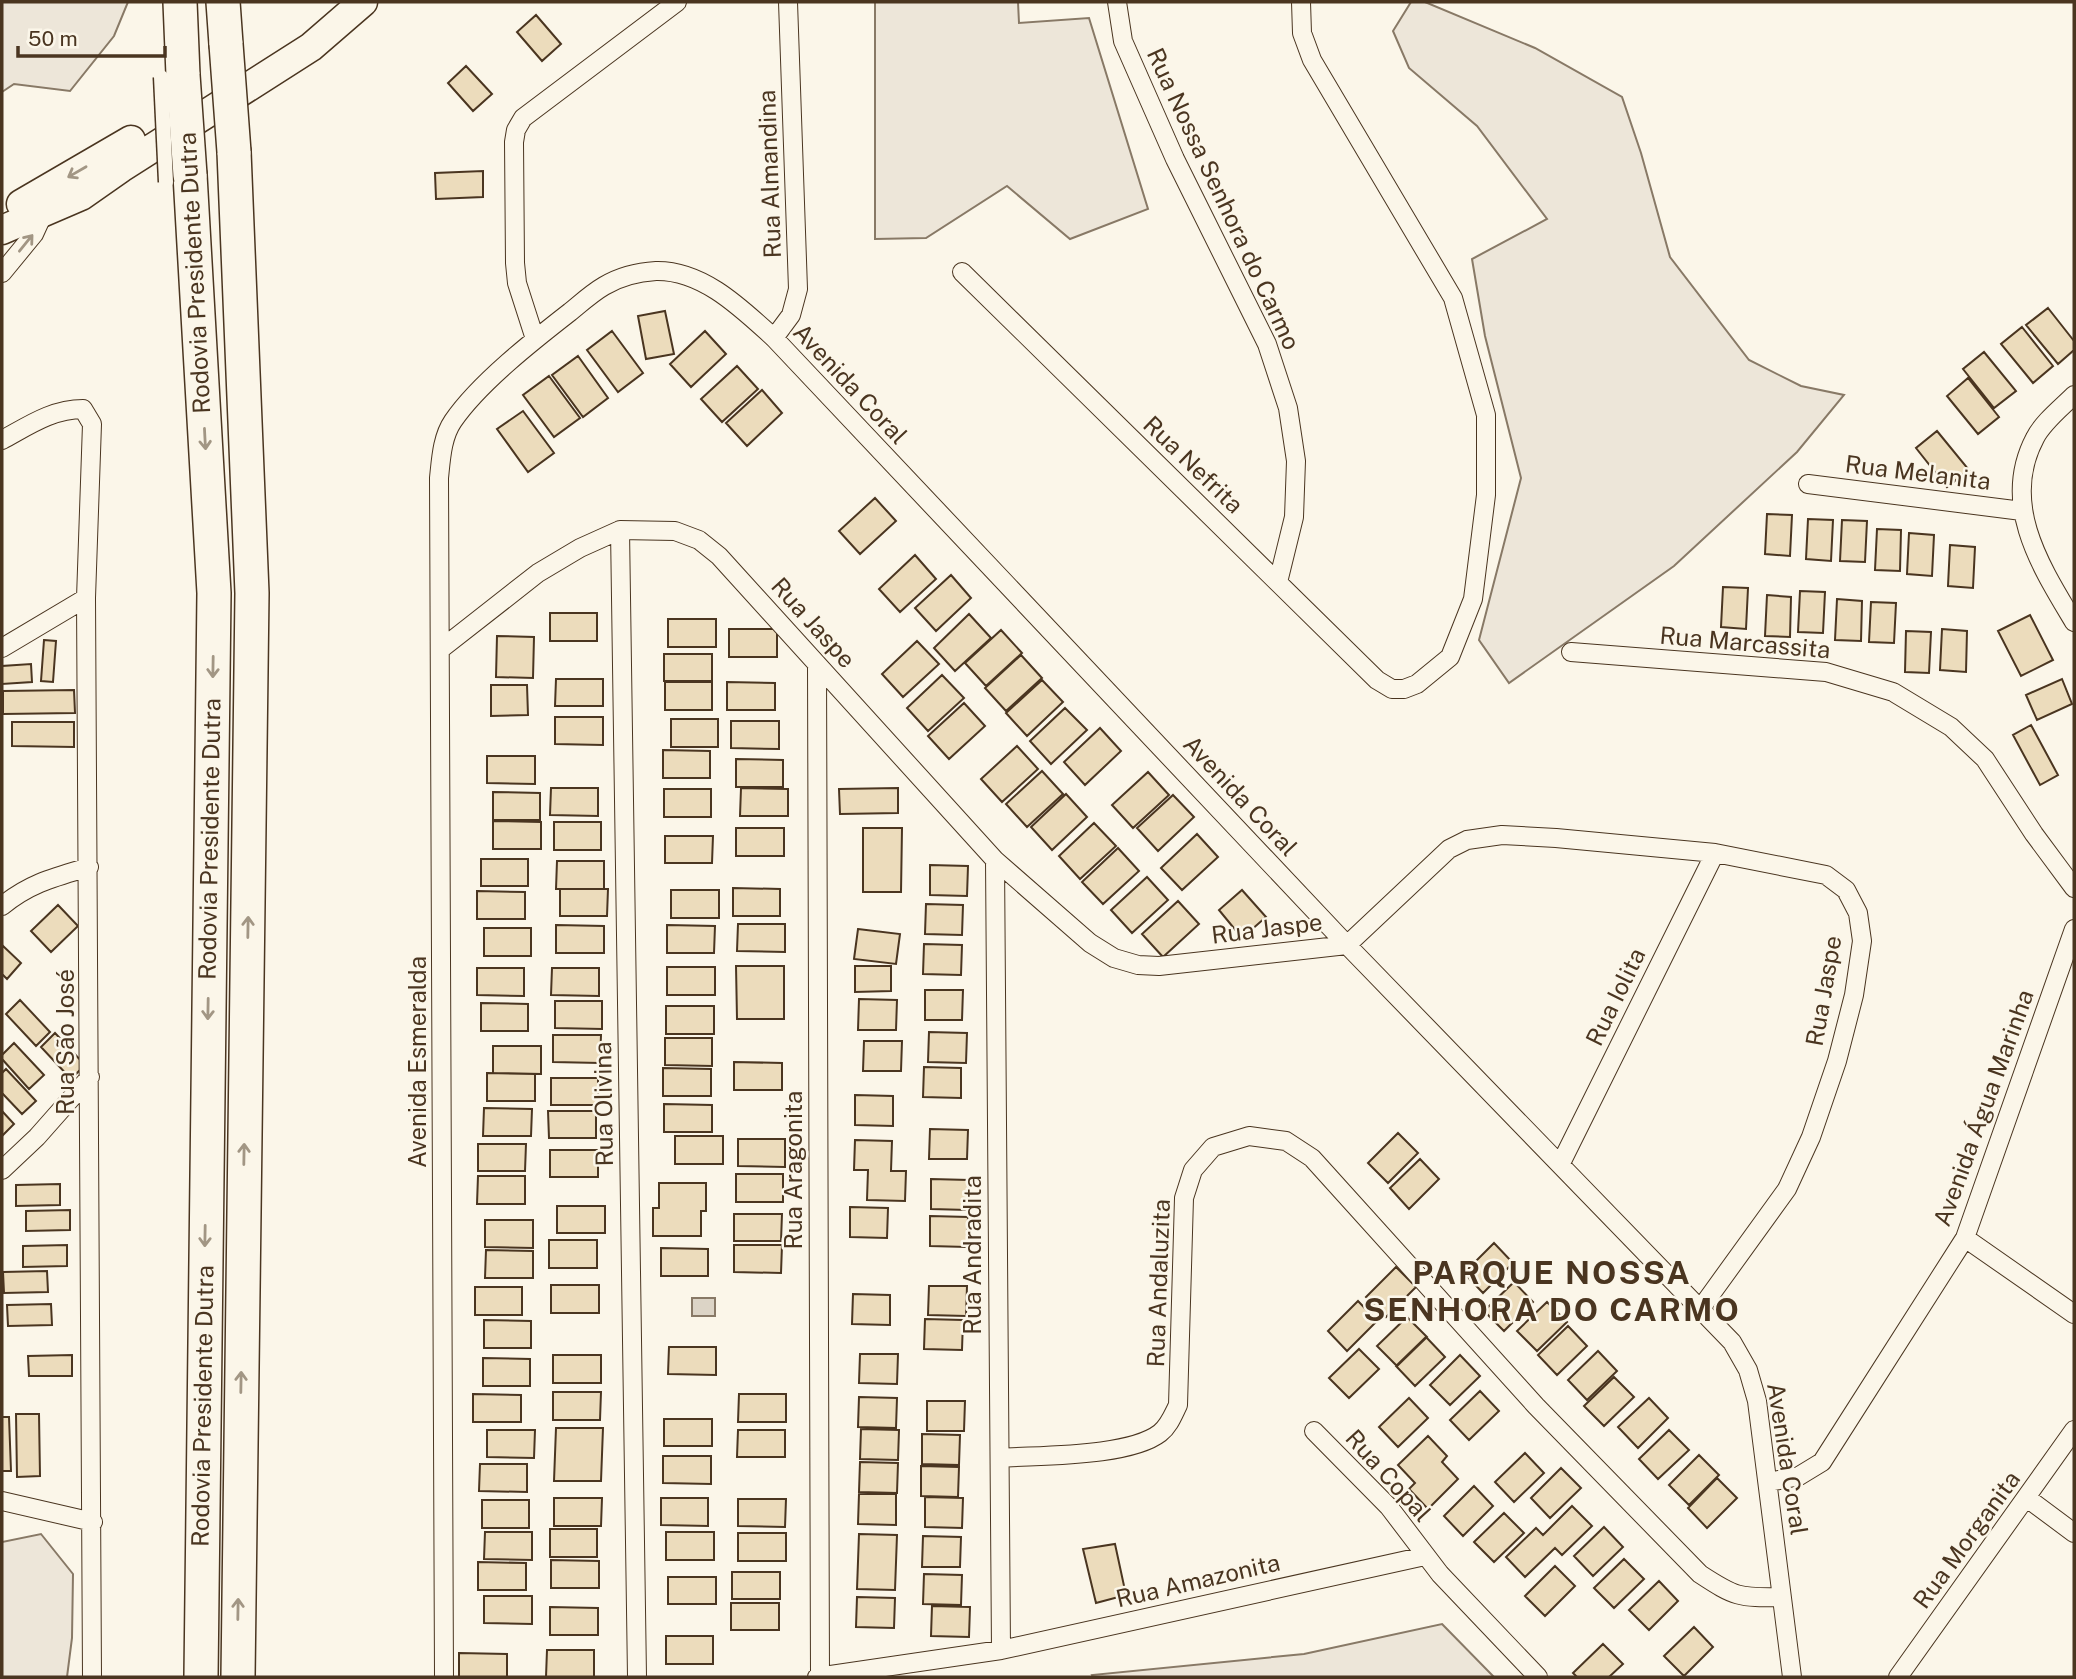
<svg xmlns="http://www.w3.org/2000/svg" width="2076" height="1679" viewBox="0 0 2076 1679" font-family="'Public Sans',sans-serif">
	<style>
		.green { fill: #ede6d9; stroke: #887966; stroke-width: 2 }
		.water { fill: #dcd4c6; stroke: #887966; stroke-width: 2 }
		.building { fill: #ecdcbc; stroke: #4a3520; stroke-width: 2 }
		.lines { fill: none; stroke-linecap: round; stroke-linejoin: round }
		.minor-casing { stroke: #4a3520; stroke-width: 20 }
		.primary-casing { stroke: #4a3520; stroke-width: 31 }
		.motorway-casing { stroke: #4a3520; stroke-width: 36 }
		.minor { stroke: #fbf6e9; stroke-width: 18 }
		.primary { stroke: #fbf6e9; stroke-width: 28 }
		.motorway { stroke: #fbf6e9; stroke-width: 33 }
		.pedestrian-bridge-casing { stroke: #4a3520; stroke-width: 17; stroke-linecap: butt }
		.motorway-bridge-casing { stroke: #4a3520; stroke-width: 36; stroke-linecap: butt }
		.pedestrian-bridge { stroke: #fbf6e9; stroke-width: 14 }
		.motorway-bridge { stroke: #fbf6e9; stroke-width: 33 }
		.oneway { stroke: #a29684 }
		.labels { text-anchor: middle; stroke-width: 5; stroke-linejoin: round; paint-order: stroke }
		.street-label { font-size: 24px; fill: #4a3520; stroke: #fbf6e9 }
		.district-label { font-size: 32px; font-weight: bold; letter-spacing: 2px; fill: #4a3520; stroke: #fbf6e9 }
	</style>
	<rect width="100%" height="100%" fill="#fbf6e9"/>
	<path class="green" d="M2,2H128L114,36L70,91L14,84L2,92Z
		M875,2H1018L1019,23L1089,18L1148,209L1070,239L1007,186L926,238L875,239Z
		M1411,2H1425L1535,48L1622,97L1641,153L1670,257L1749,360L1801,386L1844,395L1797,452L1674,566L1509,683L1479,640L1521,478L1485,336L1472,259L1547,219L1477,126L1409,68L1393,31Z
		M41,1534L73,1574L72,1638L67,1677H2V1542Z
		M1442,1624L1494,1677H1093L1092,1675L1304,1654Z"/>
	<path class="water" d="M692,1298H715V1316H692Z"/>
	<path class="building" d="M536,15L561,44L542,61L517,32Z
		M466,66L492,94L473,111L448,83Z
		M483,171V197L436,199L435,173Z
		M2048,308L2074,341V350L2058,364L2026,325Z
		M665,311L674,354L646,359L638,316Z
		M2022,327L2053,366L2033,383L2001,344Z
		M612,331L643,373L618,392L587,350Z
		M705,331L726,354L691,387L670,364Z
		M1984,352L2016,391L1994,408L1963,369Z
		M578,356L608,398L583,417L552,375Z
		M737,366L758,389L722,422L701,399Z
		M549,376L580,418L554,437L523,395Z
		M1968,378L1999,417L1978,434L1947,396Z
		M762,390L782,413L747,446L726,423Z
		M523,411L554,453L528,472L497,429Z
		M1937,431L1969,470L1947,487L1916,448Z
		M875,498L896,521L860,554L839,531Z
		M1767,514L1792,515L1790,556L1765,554Z
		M1808,519L1833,520L1831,561L1806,559Z
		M1842,520L1867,521L1865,562L1840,561Z
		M1877,529L1901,530L1900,571L1875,570Z
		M1909,533L1934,535L1932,576L1907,574Z
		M1950,545L1975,547L1973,588L1948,586Z
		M915,555L936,579L900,612L879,589Z
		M951,575L971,598L936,631L915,608Z
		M1723,587L1748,588L1746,629L1721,627Z
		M1800,591L1825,592L1823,633L1798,632Z
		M1767,595L1791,597L1790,637L1765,636Z
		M1837,599L1862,601L1861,641L1835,640Z
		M1871,602L1896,603L1894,643L1869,642Z
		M550,613H597V641H550Z
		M969,614L991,638L955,671L934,648Z
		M2030,615L2053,660L2021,676L1998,631Z
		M668,619H716V647H668Z
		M729,629H777V657H729Z
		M1942,629L1967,631L1966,672L1940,670Z
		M1001,630L1022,653L986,686L965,663Z
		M1906,631L1931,632L1929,673L1905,672Z
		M497,636L534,637L533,678L496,677Z
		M44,640L56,641L53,682L41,681Z
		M917,641L939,664L903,697L882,674Z
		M664,654H712V681H664Z
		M1021,655L1042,678L1006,711L985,688Z
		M31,664L32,682L2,684V666Z
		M942,675L964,698L928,731L907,708Z
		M556,679H603V706H555Z
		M2062,679L2072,704L2037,720L2026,695Z
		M1042,680L1063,702L1027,736L1006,713Z
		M665,682H712V710H665Z
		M727,682L775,683V710H727Z
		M491,685H527L528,715L491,716Z
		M74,690L75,713L3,714V691Z
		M964,703L985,726L949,759L928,736Z
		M1065,708L1087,730L1051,764L1030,741Z
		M555,717H603V745L555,744Z
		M671,719H718V747H671Z
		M731,721H779V749L731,748Z
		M12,722H74V747L12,746Z
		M2031,725L2058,775L2040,785L2013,735Z
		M1100,728L1121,751L1085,785L1064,762Z
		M1017,746L1038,769L1002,802L981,779Z
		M663,750L710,751V778H663Z
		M487,756H535V784L487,783Z
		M736,759L783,760V787H736Z
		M1042,771L1063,794L1027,827L1006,804Z
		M1148,772L1169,795L1133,828L1112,805Z
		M551,788H598V816L550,815Z
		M741,788L788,789V816H740Z
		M898,788V813L840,814L839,789Z
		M664,789H711V817H664Z
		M493,792L540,793V820H493Z
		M1066,794L1087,817L1052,850L1031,827Z
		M1173,795L1194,817L1158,851L1137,828Z
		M493,821L541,822V849H493Z
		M554,822H601V850H554Z
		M1094,823L1116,846L1080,879L1059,856Z
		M736,828H784V856H736Z
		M863,828H902L901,892H863Z
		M1197,834L1218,857L1182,890L1161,868Z
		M665,836H713L712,863H665Z
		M1118,848L1139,871L1103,904L1082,882Z
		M481,859H528V886H481Z
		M557,861H604V889H556Z
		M930,865L968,866L967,896L930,895Z
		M1147,877L1168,900L1132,933L1111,910Z
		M733,888L780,889V916H733Z
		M560,889H608L607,916H560Z
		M671,890H719V918H671Z
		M1242,890L1266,917L1242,938L1219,910Z
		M477,891L525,892V919H477Z
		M1178,901L1199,924L1163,957L1142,934Z
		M926,904L963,905L962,935L925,934Z
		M58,905L78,926L51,952L31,931Z
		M738,924H785V952L737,951Z
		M556,925L604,926V953H556Z
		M667,925L715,926L714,953H667Z
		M484,928H531V956H484Z
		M858,929L900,934L896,964L854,959Z
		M924,944L962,945L961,975L923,974Z
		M2,945L21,963L7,979L2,974Z
		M736,966H784V1019H737Z
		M855,966H891V991L855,992Z
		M667,967H715V995H667Z
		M477,968H524V996L477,995Z
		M552,968H599V996L551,995Z
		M925,990H963L962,1020H925Z
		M859,999L897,1000L896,1030H858Z
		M20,1000L50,1032L36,1046L6,1014Z
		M555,1001H602V1029L555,1028Z
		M481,1003L528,1004V1031H481Z
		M666,1006H714V1034H666Z
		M929,1032L967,1033L966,1063L928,1062Z
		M55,1033L85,1065L71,1079L41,1047Z
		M553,1035H601L600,1063L553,1062Z
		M665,1038H712V1066L665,1065Z
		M864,1041H902L901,1071H863Z
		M14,1043L44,1075L29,1089L2,1059V1055Z
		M493,1046H541V1074L493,1073Z
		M734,1062L782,1063V1090H734Z
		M924,1067L961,1068V1098L923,1097Z
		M663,1068L711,1069V1096H663Z
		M6,1069L36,1101L22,1114L2,1093V1073Z
		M487,1073L535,1074V1101H487Z
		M551,1078H598V1105H551Z
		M855,1095L893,1096V1126L855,1125Z
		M664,1104L712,1105V1132H664Z
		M484,1108L532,1109L531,1136H483Z
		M2,1111L14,1124L2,1136Z
		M548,1111H596V1138H549Z
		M930,1129L968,1130L967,1159H929Z
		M1398,1133L1418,1153L1388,1183L1368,1163Z
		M675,1136H723V1164H675Z
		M738,1139H785V1167L738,1166Z
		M855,1140L892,1141L891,1171H906L905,1201L867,1200L868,1170H854Z
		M478,1144H526L525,1171H478Z
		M550,1150H598V1177H550Z
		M1420,1159L1439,1179L1409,1209L1390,1188Z
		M736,1174H783V1202H736Z
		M478,1176H525V1204H477Z
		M931,1179L969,1180L968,1210L931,1209Z
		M659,1183H706V1211H701V1236H653V1208H659Z
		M60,1184V1205L16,1206V1185Z
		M557,1206H605V1233H557Z
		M850,1207L888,1208L887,1238L850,1237Z
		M70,1210V1230L26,1231V1211Z
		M734,1214H782L781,1241H734Z
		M930,1216L968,1217L967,1247L930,1246Z
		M485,1220H533V1248L485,1247Z
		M549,1240H597V1268H549Z
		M1494,1243L1513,1263L1483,1293L1464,1273Z
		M67,1245V1266L23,1267V1246Z
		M734,1245H782L781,1273L734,1272Z
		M661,1248L708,1249V1276H661Z
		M486,1250L533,1251V1278H485Z
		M1396,1267L1416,1287L1386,1317L1366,1297Z
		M47,1271L48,1292L4,1293L3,1272Z
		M1514,1282L1533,1302L1504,1331L1484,1311Z
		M551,1285H599V1313H551Z
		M929,1286H967L966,1316L928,1315Z
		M475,1287H522V1315H475Z
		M853,1294L890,1295V1325L852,1324Z
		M1358,1301L1377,1321L1347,1351L1328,1331Z
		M1547,1302L1567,1322L1537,1351L1517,1331Z
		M51,1304L52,1325L8,1326L7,1305Z
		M1407,1317L1427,1337L1397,1366L1377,1346Z
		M925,1319L963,1320L962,1350L924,1349Z
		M484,1320L531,1321V1348H484Z
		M1568,1326L1587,1346L1557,1375L1538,1355Z
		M1426,1337L1445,1357L1415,1386L1396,1366Z
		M669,1347H716V1375L668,1374Z
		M1359,1349L1379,1369L1349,1398L1329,1378Z
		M1598,1351L1617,1371L1587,1400L1568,1380Z
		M860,1354H898L897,1384L859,1383Z
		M72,1355V1376H29L28,1356Z
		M553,1355H601V1383H553Z
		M1460,1355L1480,1376L1450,1405L1430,1385Z
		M483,1358L530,1359V1386H483Z
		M1614,1377L1634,1397L1604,1426L1584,1406Z
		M1480,1391L1499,1411L1469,1440L1450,1420Z
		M553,1392H601L600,1420H553Z
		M473,1394L521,1395V1422H473Z
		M739,1394H786V1422H738Z
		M859,1397L897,1398L896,1428L858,1427Z
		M1409,1398L1428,1418L1398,1447L1379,1427Z
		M1649,1398L1668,1418L1638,1448L1618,1427Z
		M927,1401H965L964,1431H927Z
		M16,1414H39L40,1476L17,1477Z
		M2,1417H9L11,1471H2Z
		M664,1419H712V1446H664Z
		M556,1428H603L601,1481H554Z
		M861,1429L899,1430L898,1460L860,1459Z
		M487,1430H535L534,1458L487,1457Z
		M738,1430H785V1457H737Z
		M1669,1430L1689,1450L1658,1479L1639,1459Z
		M922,1434L960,1435L959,1465L922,1464Z
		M1428,1436L1447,1456L1442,1462L1458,1479L1428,1509L1409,1489L1415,1483L1398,1465Z
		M1525,1453L1544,1473L1514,1502L1495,1482Z
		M1699,1455L1719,1475L1689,1505L1669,1485Z
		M663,1456H711V1484L663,1483Z
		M860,1462L898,1463L897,1493L859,1492Z
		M480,1464H527V1492L479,1491Z
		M921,1466L959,1467L958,1497L921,1496Z
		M1561,1468L1581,1488L1550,1518L1531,1498Z
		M1717,1478L1737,1498L1707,1528L1688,1508Z
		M1474,1486L1493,1506L1463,1536L1444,1516Z
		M859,1494H896V1525L858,1524Z
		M925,1497L963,1498L962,1528L925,1527Z
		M554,1498H602L601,1526H554Z
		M661,1498H708V1526L661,1525Z
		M738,1499H786L785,1527L738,1526Z
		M482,1500H529V1528H482Z
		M1572,1506L1592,1526L1562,1555L1555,1548L1525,1577L1506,1557L1536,1528L1543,1535Z
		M1504,1513L1524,1533L1494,1562L1474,1542Z
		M1604,1527L1623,1547L1593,1576L1574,1556Z
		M550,1529H597V1557H550Z
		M485,1532H532V1560L484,1559Z
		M666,1532H714V1560H666Z
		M738,1533H786V1561H738Z
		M859,1534L897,1535L895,1590L857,1589Z
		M923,1536L961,1537L960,1567H922Z
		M1115,1544L1126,1595L1096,1603L1083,1549Z
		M1624,1559L1644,1579L1614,1608L1594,1588Z
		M551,1560L599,1561V1588H551Z
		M478,1562L526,1563V1590H478Z
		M1555,1566L1575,1586L1545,1616L1525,1596Z
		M732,1572H780V1599H732Z
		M924,1574L962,1575L961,1605L923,1604Z
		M668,1577H716V1604H668Z
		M1659,1581L1678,1601L1649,1630L1629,1610Z
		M484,1596H532V1624L484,1623Z
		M857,1597L895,1598L894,1628L856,1627Z
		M731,1603H779V1630H731Z
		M932,1606L970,1607L969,1637L931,1636Z
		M550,1607L598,1608V1635H550Z
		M1694,1627L1713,1647L1684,1676L1664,1656Z
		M666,1636H713V1664H666Z
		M1603,1644L1623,1664L1609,1677H1577L1573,1673Z
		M547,1650H594V1677H546Z
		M459,1653L507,1654V1677H459Z"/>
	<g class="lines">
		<defs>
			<path id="minor" d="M1117,2L1123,41L1175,159L1267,344L1288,408L1296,461L1294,517L1278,582
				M962,272L1377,680L1392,689H1404L1417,684L1450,657L1473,599L1486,495V415L1453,298L1312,60L1302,33L1301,2
				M2,273L34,234L45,210
				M774,338L791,315L798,289L788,2
				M535,339L517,283L515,263L514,142L516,130L523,118L677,2
				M2074,395C2061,408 2043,422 2035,438C2000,504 2041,567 2074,622
				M2,440C28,426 52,409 83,409L92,424L86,598L92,1677
				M1808,484L2022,511
				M620,530L637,1677
				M2,648L86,598
				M441,649L538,573L580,548L620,530L675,531L699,540L719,556L995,860L1090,943L1114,958L1138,965L1159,966L1347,945L1449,849L1467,840L1502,835L1556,838L1715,853L1826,875L1846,890L1858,913L1862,941L1854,995L1837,1061L1811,1137L1787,1189L1701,1308
				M1571,652L1826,672L1893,692L1951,727L1985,759L2034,834L2074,888
				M817,664L820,1677
				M995,860L1001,1650
				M2,906C30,883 55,877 89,867
				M1561,1163L1715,853
				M2,1170L37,1137L90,1077
				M1965,1238L2074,1314
				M1314,1431L1389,1507L1440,1574L1538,1677
				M1000,1458C1040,1455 1129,1457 1160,1433C1169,1426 1173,1415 1178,1405L1184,1198L1193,1170L1213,1147L1249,1136L1286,1141L1312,1158L1536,1406L1700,1574C1735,1597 1739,1598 1781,1597
				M1769,1482L1799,1476L1822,1462L1965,1238L2074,929
				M2027,1498L2074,1533
				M2,1501L93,1522
				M444,1677L439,478C441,459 442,437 453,421C479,383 534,340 570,312C581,303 592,293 604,286C619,277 639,272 656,271C703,270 742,309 774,338L1347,945L1732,1342L1748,1370L1757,1401L1792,1677
				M817,1677L1001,1650L1425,1556
				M1898,1677L2074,1430"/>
			<path id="primary" d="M21,204L131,140
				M2,230L81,196L121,168L311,47L363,2"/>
			<path id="motorway" d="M180,2L183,75
				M223,2L226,44
				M234,152L252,593L238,1677
				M190,175L214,593L201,1677"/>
		</defs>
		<use href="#minor" class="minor-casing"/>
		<use href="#primary" class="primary-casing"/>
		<use href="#motorway" class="motorway-casing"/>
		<use href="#minor" class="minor"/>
		<use href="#primary" class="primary"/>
		<use href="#motorway" class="motorway"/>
		<defs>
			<path id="pedestrian-bridge" d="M161,77L166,182"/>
			<path id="motorway-bridge" d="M226,44L234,152
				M183,75L190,175"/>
		</defs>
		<use href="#pedestrian-bridge" class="pedestrian-bridge-casing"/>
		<use href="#motorway-bridge" class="motorway-bridge-casing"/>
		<use href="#pedestrian-bridge" class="pedestrian-bridge"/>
		<use href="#motorway-bridge" class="motorway-bridge"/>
	</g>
	<defs><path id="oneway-shaft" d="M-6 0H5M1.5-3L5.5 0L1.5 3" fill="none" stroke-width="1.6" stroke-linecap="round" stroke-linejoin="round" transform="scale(1.75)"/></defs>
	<g class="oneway">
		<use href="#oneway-shaft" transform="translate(77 172) rotate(150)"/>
		<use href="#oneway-shaft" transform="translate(26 243) rotate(-51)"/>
		<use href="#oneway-shaft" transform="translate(205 439) rotate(87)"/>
		<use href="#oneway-shaft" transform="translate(213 667) rotate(91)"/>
		<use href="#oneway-shaft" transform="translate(248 927) rotate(-89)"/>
		<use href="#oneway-shaft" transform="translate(208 1009) rotate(91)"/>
		<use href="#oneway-shaft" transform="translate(244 1154) rotate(-89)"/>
		<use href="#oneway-shaft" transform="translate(205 1236) rotate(91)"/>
		<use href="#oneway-shaft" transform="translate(241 1382) rotate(-89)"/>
		<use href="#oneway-shaft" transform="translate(238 1609) rotate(-89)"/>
	</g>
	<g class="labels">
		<g class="street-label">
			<text transform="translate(770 174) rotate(-92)" y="8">Rua Almandina</text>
			<text transform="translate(1223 199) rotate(65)" y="8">Rua Nossa Senhora do Carmo</text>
			<text transform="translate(195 273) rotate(-93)" y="8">Rodovia Presidente Dutra</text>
			<text transform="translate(850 384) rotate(47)" y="8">Avenida Coral</text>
			<text transform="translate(1193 465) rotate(44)" y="8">Rua Nefrita</text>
			<text transform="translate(1918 473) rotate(7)" y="8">Rua Melanita</text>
			<text transform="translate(813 623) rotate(48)" y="8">Rua Jaspe</text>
			<text transform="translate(1745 643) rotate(5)" y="8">Rua Marcassita</text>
			<text transform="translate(1240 796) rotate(47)" y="8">Avenida Coral</text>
			<text transform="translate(210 839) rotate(-89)" y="8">Rodovia Presidente Dutra</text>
			<text transform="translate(1267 929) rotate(-7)" y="8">Rua Jaspe</text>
			<text transform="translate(1824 991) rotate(-80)" y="8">Rua Jaspe</text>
			<text transform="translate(1616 997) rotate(-64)" y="8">Rua Iolita</text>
			<text transform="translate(66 1042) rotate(-90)" y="8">Rua São José</text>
			<text transform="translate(418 1062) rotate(-90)" y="8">Avenida Esmeralda</text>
			<text transform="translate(604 1104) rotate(-91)" y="8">Rua Olivina</text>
			<text transform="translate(1984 1108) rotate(-70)" y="8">Avenida Água Marinha</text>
			<text transform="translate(794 1170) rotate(-90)" y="8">Rua Aragonita</text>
			<text transform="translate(973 1255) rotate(-90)" y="8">Rua Andradita</text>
			<text transform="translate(1159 1283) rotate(-88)" y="8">Rua Andaluzita</text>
			<text transform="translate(203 1406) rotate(-89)" y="8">Rodovia Presidente Dutra</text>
			<text transform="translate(1787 1459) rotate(81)" y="8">Avenida Coral</text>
			<text transform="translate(1388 1476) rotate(48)" y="8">Rua Copal</text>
			<text transform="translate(1967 1540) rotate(-54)" y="8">Rua Morganita</text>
			<text transform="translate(1198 1581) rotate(-13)" y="8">Rua Amazonita</text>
		</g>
		<g class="district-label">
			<text x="1552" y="1284">PARQUE NOSSA<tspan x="1552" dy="37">SENHORA DO CARMO</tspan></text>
		</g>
	</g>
	<rect width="2076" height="1679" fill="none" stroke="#4a3520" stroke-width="7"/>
	<path d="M18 46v10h147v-10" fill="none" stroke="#4a3520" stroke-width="3.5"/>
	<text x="28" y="46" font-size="21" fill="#4a3520" stroke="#fbf6e9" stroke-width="5" paint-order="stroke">50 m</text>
</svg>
